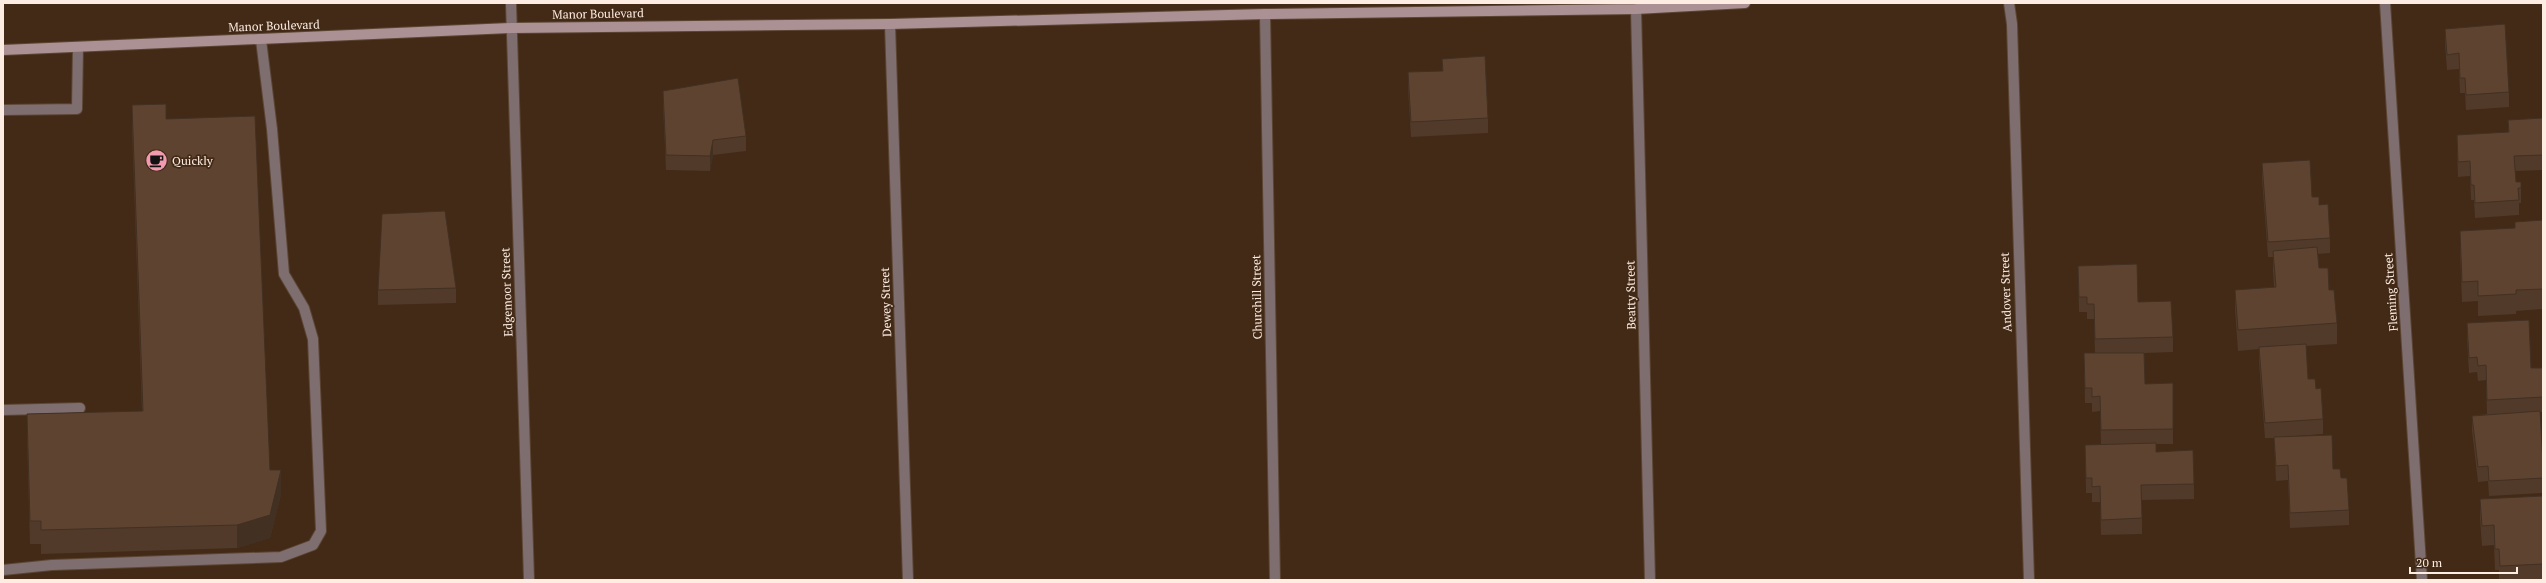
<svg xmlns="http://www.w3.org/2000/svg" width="2546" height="583" viewBox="0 0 2546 583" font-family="'PT Serif',serif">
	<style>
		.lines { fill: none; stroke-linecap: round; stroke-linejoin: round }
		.lane-casing { stroke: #5c4533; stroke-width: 12 }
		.street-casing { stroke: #5c4533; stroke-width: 12 }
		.secondary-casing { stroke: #5c4533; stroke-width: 12 }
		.lane { stroke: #7f6e70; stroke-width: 10 }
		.street { stroke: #7f6e70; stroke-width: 10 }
		.secondary { stroke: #ab9194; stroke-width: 10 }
		.wall { fill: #513a29 }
		.shaded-wall { fill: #423022 }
		.building { fill: #5e4430; stroke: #423022 }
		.labels { text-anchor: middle; stroke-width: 3.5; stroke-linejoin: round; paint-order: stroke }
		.street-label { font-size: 12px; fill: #fdece1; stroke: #422a17 }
		.poi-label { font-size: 12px; fill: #fdece1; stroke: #422a17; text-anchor: start }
	</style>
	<rect width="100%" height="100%" fill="#422a17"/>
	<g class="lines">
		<defs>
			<path id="lane" d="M3,110L77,109L78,47
				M3,410L80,408
				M3,570L52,565L281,557L313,545L321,531L313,339L304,308L284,274L272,129L261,40"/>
			<path id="street" d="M511,3L529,580
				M2009,3L2012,24L2029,580
				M2385,3L2422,580
				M1636,9L1650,580
				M1265,14L1275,580
				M890,24L908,580"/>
			<path id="secondary" d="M3,50L512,28L890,24L1265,14L1636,9L1745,3"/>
		</defs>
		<use href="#lane" class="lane-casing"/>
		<use href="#street" class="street-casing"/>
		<use href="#secondary" class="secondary-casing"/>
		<use href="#lane" class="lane"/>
		<use href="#street" class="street"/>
		<use href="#secondary" class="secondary"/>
	</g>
	<path class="wall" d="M2445,29L2509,92V107L2466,110L2465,93H2460L2459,69L2447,70L2445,44Z
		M1442,59L1488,118V133L1411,137L1408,87V72L1442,71Z
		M663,91L746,136V151L713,155L710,171L666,170L663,106Z
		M132,105L166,119L270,470L281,494L270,538L237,548L41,554V544H30L27,438V414L142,411L132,129Z
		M2543,118V170L2515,171L2516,182L2521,188V203H2519V215L2475,218L2474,200H2471L2470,176L2458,177L2457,150V135L2508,132V120Z
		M2262,163L2312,197L2319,205L2330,238V253L2318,254L2319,268L2329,290L2337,323V344L2306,346L2308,379L2316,389L2323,419V434L2282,437L2333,469L2341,478L2349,510V525L2290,528L2288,480L2276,481L2274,438H2265L2259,363V349L2238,351L2235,310V290L2274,287L2273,271V257H2268L2262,179Z
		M2543,220V309L2516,311V314L2478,316V301L2462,302L2460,251V231L2515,228Z
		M2078,266L2138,302L2173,337V352L2144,353L2145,384L2173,383V444H2156V452L2194,484V499L2142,500V534L2101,535L2100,502H2092V493H2086L2085,445H2101L2100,411L2092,412V403H2085L2084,353H2095L2094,319H2087V312H2079Z
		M456,288V303L378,305V290Z
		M2467,323L2531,368H2543V412H2540L2543,464V493L2489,496L2488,481L2478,482L2472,431V416L2487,414L2486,380L2478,381L2477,372L2469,373L2467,338Z
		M2543,496V580H2499V570H2495L2494,545L2482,546L2480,519V499Z"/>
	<path class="shaded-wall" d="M713,140V155L710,171V156Z
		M281,470V494L270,538L237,548V525Z"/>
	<path class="building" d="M2505,24L2509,92L2466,95L2465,78H2460L2459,53L2447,55L2445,29Z
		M1485,56L1488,118L1411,122L1408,72L1443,71L1442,59Z
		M738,78L746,136L713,140L710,156L666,155L663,91Z
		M166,104V119L255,116L270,470H281L270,515L237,525L41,530V521H30L27,414L143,411L132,105Z
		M2543,118V155L2514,156L2516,182H2521V188H2518L2519,200L2475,203L2474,185H2471L2470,161L2458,162L2457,135L2509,132L2508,120Z
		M2310,160L2312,197H2319V205L2328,204L2330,238L2268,242L2262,163Z
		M445,211L456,288L378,290L382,214Z
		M2543,220V289L2516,290V294L2478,296V281L2462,282L2460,231L2515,228V222Z
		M2317,247L2319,268H2328L2329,290H2334L2337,323L2238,330L2235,290L2276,287L2273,251Z
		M2137,264L2138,302L2171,301L2173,337L2095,339L2094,304H2087V297H2079L2078,266Z
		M2529,320L2531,368H2543V397L2487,400L2486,365L2478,366L2477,357L2469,358L2467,323Z
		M2306,344L2308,379H2315L2316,389L2321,388L2323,419L2265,423L2259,347Z
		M2084,353H2144L2145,384L2173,383V429L2101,430L2100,396L2092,397V388H2085Z
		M2540,411L2543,464V478L2489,481L2488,466L2478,467L2472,416Z
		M2332,435L2333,469H2340L2341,478H2347L2349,510L2290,513L2288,465L2276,466L2274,437Z
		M2156,443V452L2193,450L2194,484L2141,485L2142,518L2101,520L2100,486L2092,487V478H2086L2085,445Z
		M2543,496V564L2500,566L2499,549H2495L2494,525L2482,526L2480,499Z"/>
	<defs>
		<symbol id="cafe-disc" viewBox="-11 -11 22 22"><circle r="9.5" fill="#f29ab0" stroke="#422a17"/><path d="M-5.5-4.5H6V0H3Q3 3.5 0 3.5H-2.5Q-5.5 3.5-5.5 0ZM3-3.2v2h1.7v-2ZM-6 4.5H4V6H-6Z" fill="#111"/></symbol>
	</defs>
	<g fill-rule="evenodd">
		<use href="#cafe-disc" x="144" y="148" width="25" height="25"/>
	</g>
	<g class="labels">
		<g class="street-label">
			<text transform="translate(598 14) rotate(-1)" y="4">Manor Boulevard</text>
			<text transform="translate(274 26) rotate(-2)" y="4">Manor Boulevard</text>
			<text transform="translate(507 292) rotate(-92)" y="4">Edgemoor Street</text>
			<text transform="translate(2006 292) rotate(-92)" y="4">Andover Street</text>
			<text transform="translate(2391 292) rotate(-94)" y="4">Fleming Street</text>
			<text transform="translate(1631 295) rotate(-91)" y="4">Beatty Street</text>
			<text transform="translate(1257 297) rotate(-91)" y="4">Churchill Street</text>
			<text transform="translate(886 302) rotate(-92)" y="4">Dewey Street</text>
		</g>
		<g class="poi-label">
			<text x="172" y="165">Quickly</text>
		</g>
	</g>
	<rect width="2546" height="583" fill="none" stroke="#fdece1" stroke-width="8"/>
	<path d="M2410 567v6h107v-6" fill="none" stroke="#fdece1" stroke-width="2"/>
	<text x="2416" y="567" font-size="12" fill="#fdece1" stroke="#422a17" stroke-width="3" paint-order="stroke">20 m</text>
</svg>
